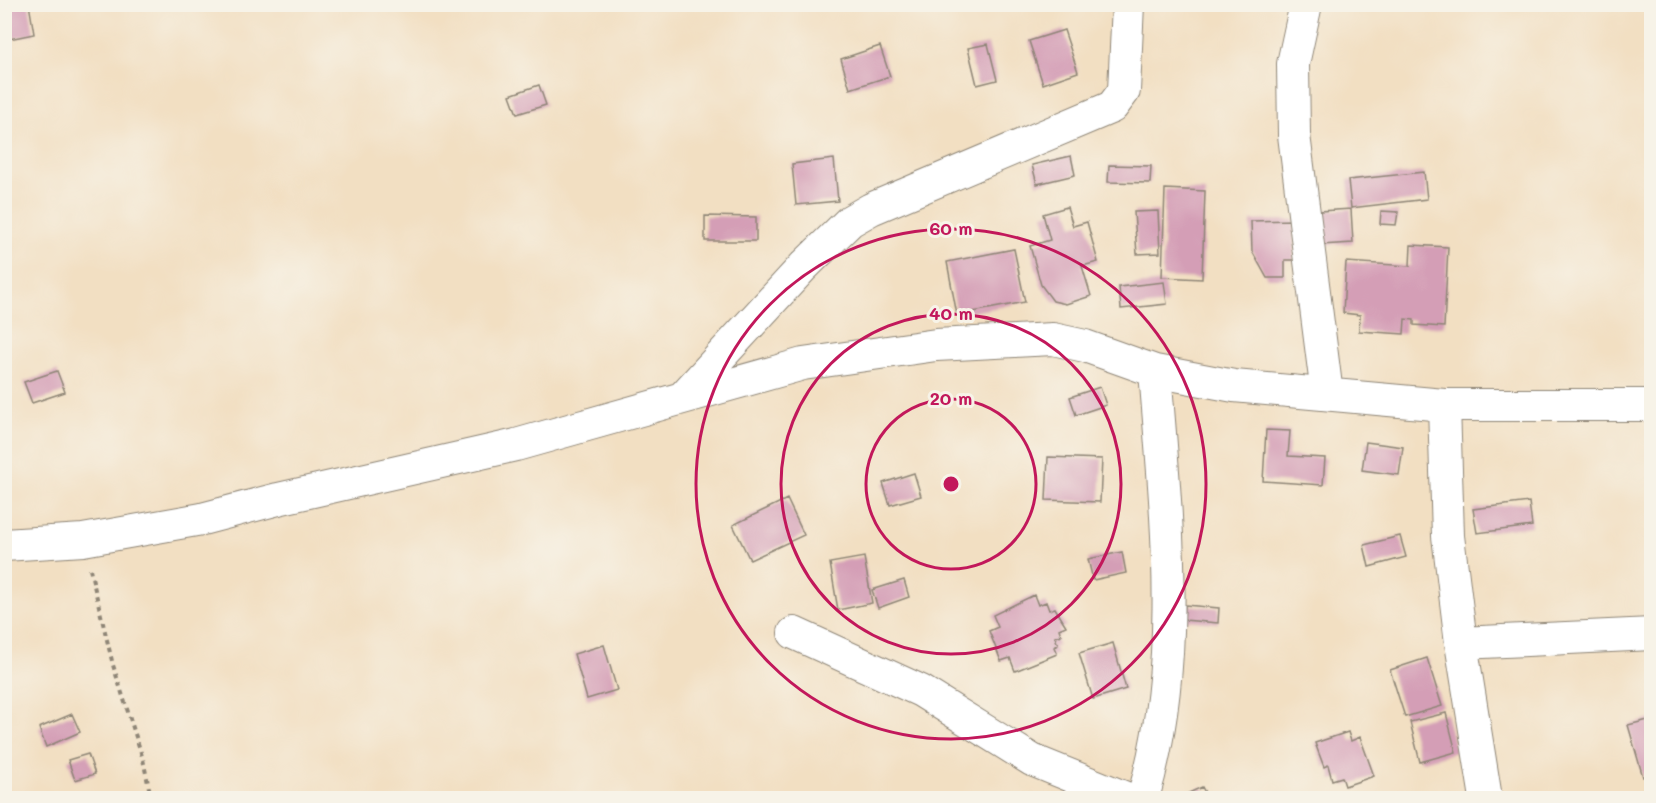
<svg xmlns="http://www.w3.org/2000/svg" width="1656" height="803" viewBox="0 0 1656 803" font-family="Mali,sans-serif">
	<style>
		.building { fill: #d49eb6 }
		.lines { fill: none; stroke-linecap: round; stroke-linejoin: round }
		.minor-casing { stroke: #8e8576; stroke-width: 34 }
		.path { stroke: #8e8576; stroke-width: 4; stroke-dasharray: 4.5 4.5; stroke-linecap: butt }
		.minor { stroke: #fff; stroke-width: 32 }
		.ring { fill: none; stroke: #c2185b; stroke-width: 3 }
		.centre { fill: #c2185b; stroke: #f7f3e8; stroke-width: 3 }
		.ring-label { font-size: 18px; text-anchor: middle; font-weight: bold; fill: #c2185b; stroke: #f7f3e8; stroke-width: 6; stroke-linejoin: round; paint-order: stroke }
	</style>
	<rect width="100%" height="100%" fill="#f7f3e8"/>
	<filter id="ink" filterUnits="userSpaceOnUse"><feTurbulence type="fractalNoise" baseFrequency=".0167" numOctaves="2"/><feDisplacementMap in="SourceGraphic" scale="12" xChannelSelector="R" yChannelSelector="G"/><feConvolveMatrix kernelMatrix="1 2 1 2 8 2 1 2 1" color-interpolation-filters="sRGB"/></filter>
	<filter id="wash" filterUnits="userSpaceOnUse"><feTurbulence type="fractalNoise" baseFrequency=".008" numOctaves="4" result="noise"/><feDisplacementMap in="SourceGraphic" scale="24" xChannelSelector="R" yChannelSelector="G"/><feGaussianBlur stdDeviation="1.35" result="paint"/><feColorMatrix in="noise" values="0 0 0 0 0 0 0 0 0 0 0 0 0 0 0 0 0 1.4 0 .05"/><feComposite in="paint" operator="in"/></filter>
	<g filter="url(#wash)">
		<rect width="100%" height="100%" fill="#f2dfc2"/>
		<g id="blocks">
			<path class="building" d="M4,4H29L34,34L4,40Z
				M1064,30L1078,72L1043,84L1029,41Z
				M988,44L997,80L977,85L968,48Z
				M880,46L890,76L850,89L841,59Z
				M539,85L546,105L517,114L510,95Z
				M1071,156L1075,175L1037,184L1032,165Z
				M834,159L838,201L796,205L792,164Z
				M1109,165L1151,166L1150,183L1108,182Z
				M1424,172L1427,199L1351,208L1348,180Z
				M1165,189L1205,191L1202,279L1162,277Z
				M1067,207L1073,226L1087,222L1098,262L1082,266L1091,296L1066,304L1053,301L1041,285L1030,246L1050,240L1043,214Z
				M1351,209L1353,243L1321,245L1320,211Z
				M1158,211L1160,253L1137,254L1134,212Z
				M1381,211L1398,212L1396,225L1380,224Z
				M705,216L756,217V241H705Z
				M1294,220V260H1285V278H1267L1252,251L1251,221Z
				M1411,245L1448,247L1444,327L1414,325V320L1405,319L1404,334L1359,331L1360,315L1343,313L1346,262L1410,266Z
				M1014,249L1025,302L957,315L947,262Z
				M1164,282L1167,304L1121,309L1119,287Z
				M57,371L65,392L32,403L24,382Z
				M1100,387L1106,405L1076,415L1070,397Z
				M1266,430L1290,431L1288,456L1325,458L1323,485L1263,481Z
				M1366,442L1403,447L1399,475L1362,470Z
				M1048,457L1102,459L1100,502L1046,500Z
				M914,473L921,496L890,505L883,483Z
				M787,499L804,535L750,560L733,525Z
				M1529,502L1532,526L1477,533L1473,509Z
				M1400,536L1406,557L1369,567L1364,545Z
				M1122,552L1126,573L1093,580L1088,559Z
				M864,557L872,603L838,610L830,563Z
				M904,580L909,597L878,608L872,590Z
				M1034,595L1038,605L1046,602L1049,610L1055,608L1066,626L1059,629L1061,635L1055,637L1058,645L1054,647L1057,654L1015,671L1010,658L1001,661L989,631L998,627L993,615Z
				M1185,605L1219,608L1218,623L1184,620Z
				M1113,643L1126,689L1093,699L1079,653Z
				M604,645L617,690L587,699L574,654Z
				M1427,658L1442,706L1405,717L1390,670Z
				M1446,713L1456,752L1420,762L1410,722Z
				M72,714L80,732L46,747L39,728Z
				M1652,719V775L1643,777L1628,725Z
				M1348,732L1351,741L1360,737L1374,776L1345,786L1342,777L1332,780L1328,765L1324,767L1315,743Z
				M88,754L95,774L75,780L68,760Z
				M1202,787L1208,798H1183L1182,796Z"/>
		</g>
	</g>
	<g filter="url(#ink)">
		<use href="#blocks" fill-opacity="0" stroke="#8e8576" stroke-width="1.5"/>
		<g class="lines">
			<defs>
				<path id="minor" d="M1306,4L1293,64L1294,135L1327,394
					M683,397L803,267L850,221L871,209L1112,107L1124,91L1128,4
					M1444,405L1448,536L1461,643L1486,798
					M4,545L83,540L202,519L278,499L516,445L803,364L936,345L1053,339L1085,346L1155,371L1234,386L1444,405H1652
					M794,633L921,691L1032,760L1126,798
					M1461,643L1652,634
					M1143,798C1184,659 1166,514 1155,371"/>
			</defs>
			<use href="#minor" class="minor-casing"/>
			<path class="path" d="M90,569L113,665L143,759L151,798"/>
			<use href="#minor" class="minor"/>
		</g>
	</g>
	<g class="ring">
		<circle cx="951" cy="484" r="85"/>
		<circle cx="951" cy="484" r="170"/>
		<circle cx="951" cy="484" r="255"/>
	</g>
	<circle cx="951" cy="484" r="9" class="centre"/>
	<g class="ring-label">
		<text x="951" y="235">60 m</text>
		<text x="951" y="320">40 m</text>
		<text x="951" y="405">20 m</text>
	</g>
	<rect width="1656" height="803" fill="none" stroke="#f7f3e8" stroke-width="24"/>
</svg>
